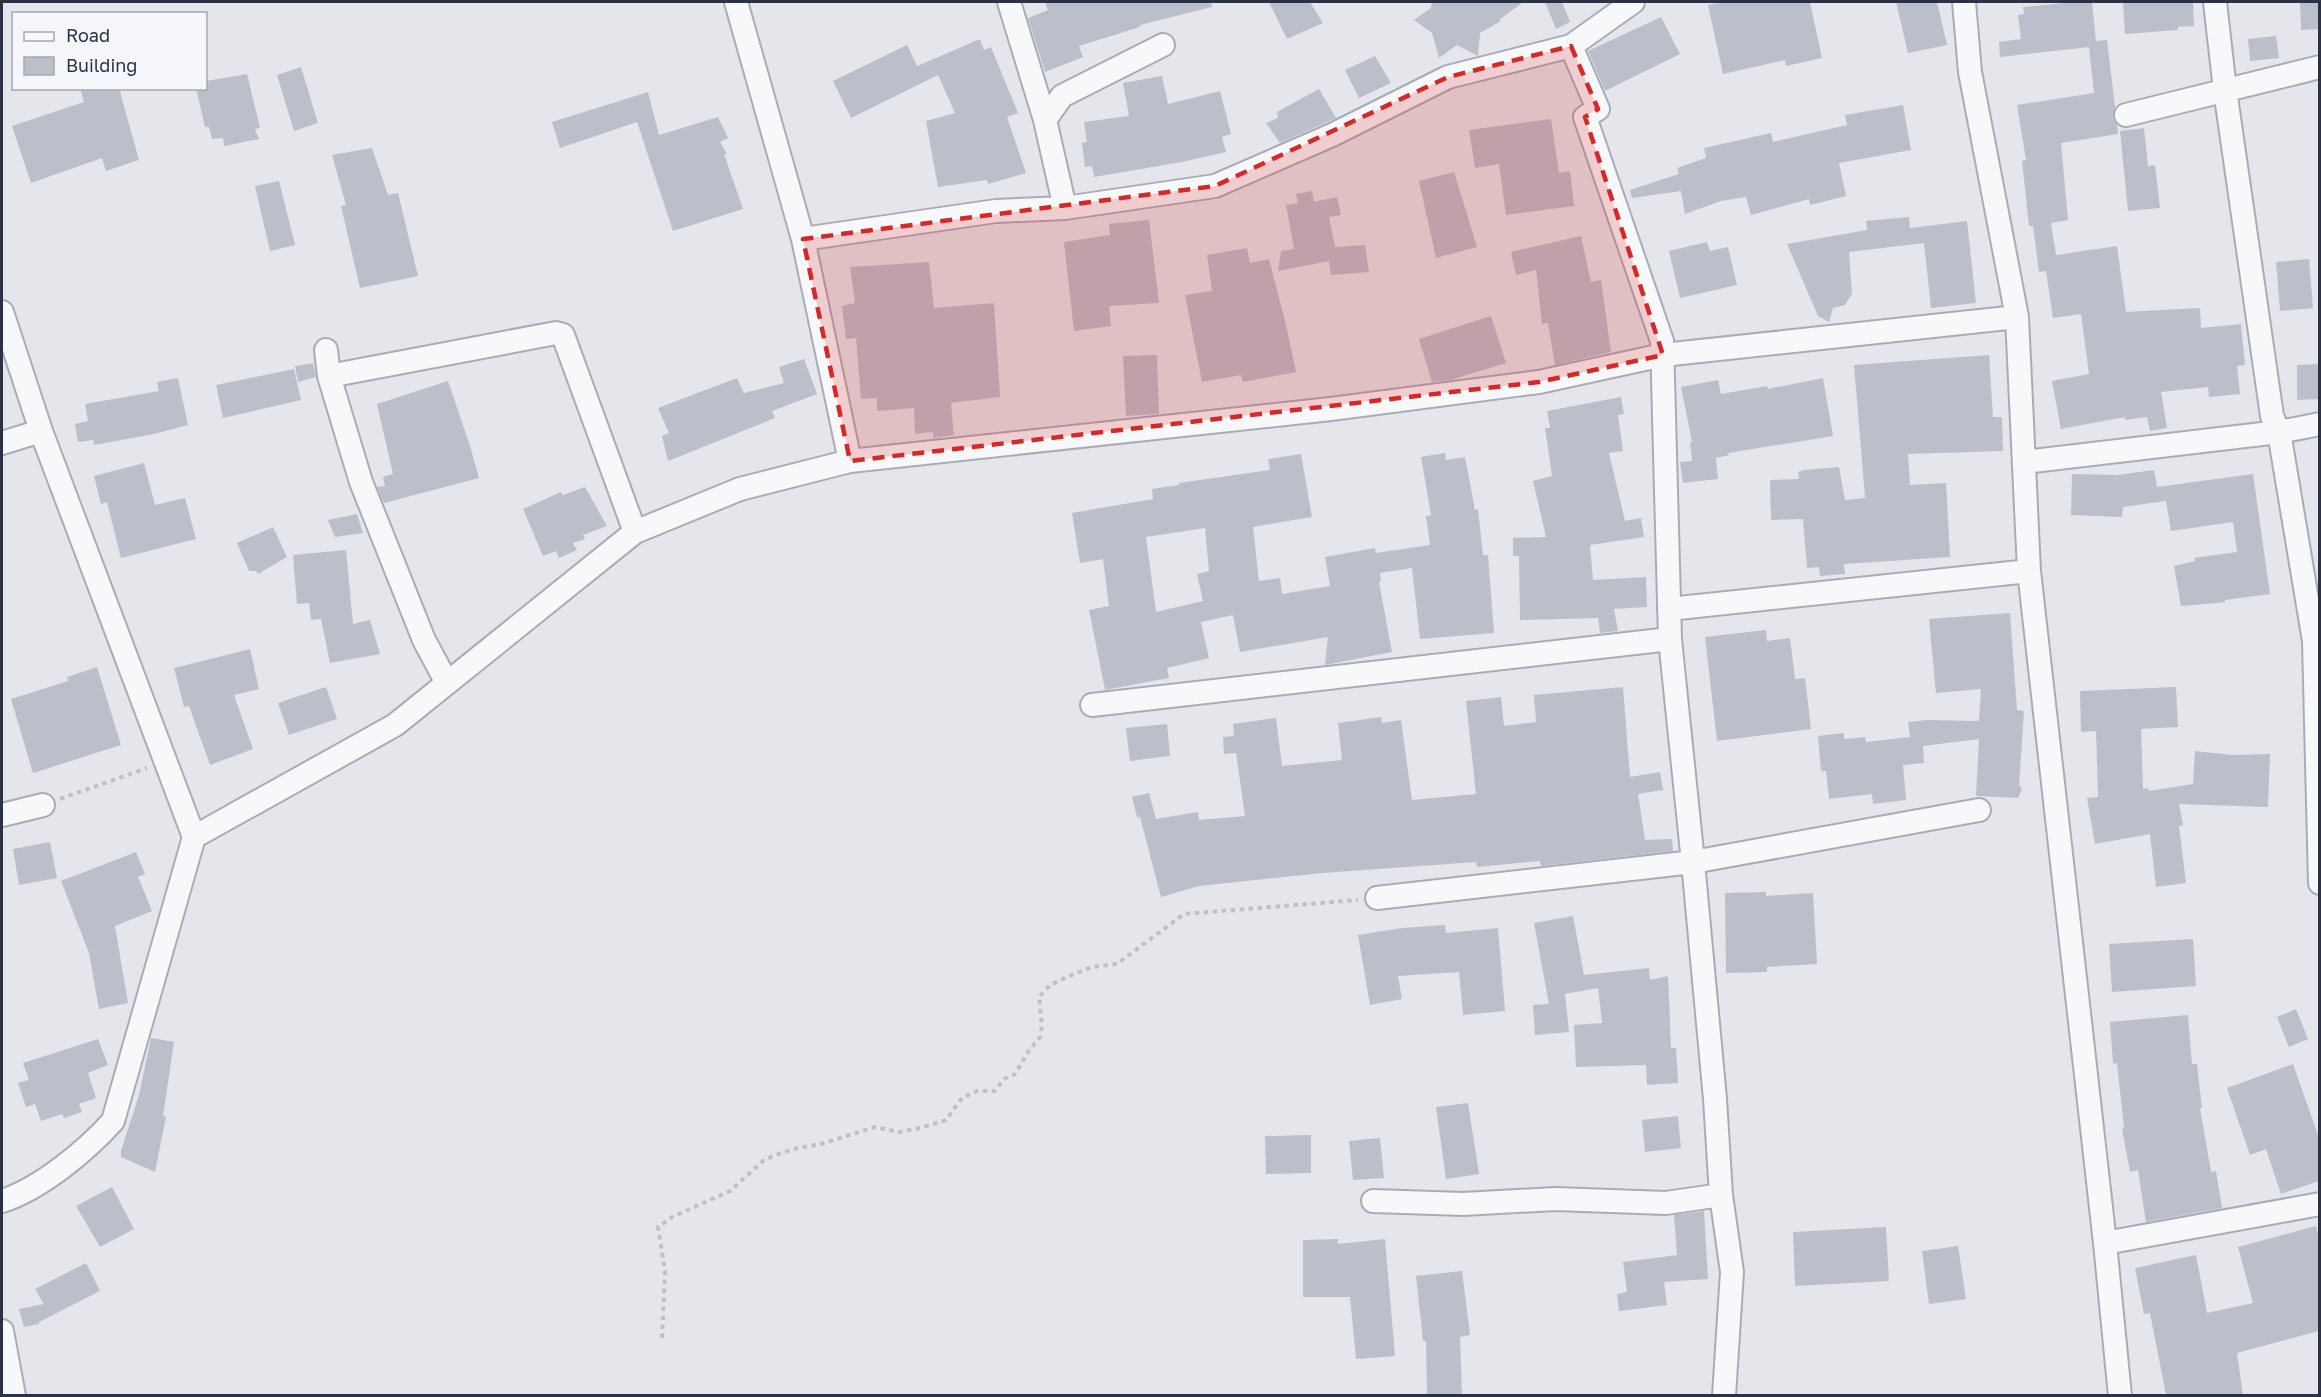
<svg xmlns="http://www.w3.org/2000/svg" width="2321" height="1397" viewBox="0 0 2321 1397" font-family="'Golos Text',sans-serif">
	<style>
		.building { fill: #bbbfca; fill-rule: evenodd }
		.lines { fill: none; stroke-linecap: round; stroke-linejoin: round }
		.street-casing { stroke: #a9acb7; stroke-width: 26 }
		.path { stroke: #bec1c7; stroke-width: 4; stroke-dasharray: 4.5 4.5; stroke-linecap: butt }
		.street { stroke: #f7f8fa; stroke-width: 22 }
		.marked { fill: #d62828; fill-opacity: 0.2; stroke: #d62828; stroke-width: 4.5; stroke-dasharray: 12 8; stroke-linejoin: round }
	</style>
	<rect width="100%" height="100%" fill="#e4e6ec"/>
	<path class="building" d="M1045,2H1211L1212,7L1140,25V27L1079,46L1083,57L1045,72L1028,18L1048,10Z
		M1269,2H1310L1323,23L1287,39Z
		M1432,2H1523L1499,20L1501,21L1480,33L1478,56L1457,45L1439,58L1432,33L1414,20L1431,8Z
		M1545,2H1562L1570,22L1556,29Z
		M1726,2H1810L1822,58L1786,66L1785,60L1723,74L1708,5Z
		M1896,2H1937L1947,45L1908,53Z
		M2076,2H2092L2096,41L2107,40L2115,107L2113,118L2117,125L2118,134L2061,143L2068,220L2051,223L2056,255L2117,246L2126,312L2200,308L2201,328L2241,324L2245,365L2237,366L2240,394L2209,397L2208,387L2161,392L2167,428L2150,431L2147,417L2125,420V417L2061,429L2052,381L2089,374L2081,314L2053,318L2046,271L2039,272L2033,226H2029L2022,161L2026,160L2017,105L2094,93L2089,47L2000,57L1999,42L2021,39L2018,15L2024,14L2023,7Z
		M2123,2H2193L2194,26L2178,27V30L2125,34Z
		M2300,2H2319V29L2301,30Z
		M1661,17L1680,54L1605,91L1588,51Z
		M2276,36L2279,58L2250,61L2248,39Z
		M980,39L984,50L991,47L1018,113L1007,117L1026,173L988,184L987,180L938,187L926,121L955,113L938,75L851,118L833,81L907,45L917,66Z
		M1375,56L1391,83L1359,98L1345,70Z
		M301,67L318,123L294,131L277,75Z
		M247,74L260,128L255,129L259,139L224,146L223,138L212,139L209,127H205L196,88H206V81Z
		M1162,76L1168,104L1220,91L1231,134L1222,137L1226,152L1182,162L1094,177L1092,166L1085,167L1082,143L1087,142L1084,122L1129,116L1123,83Z
		M80,88H119L139,160L106,171L102,158L31,183L12,126L84,102Z
		M1319,89L1336,118L1280,143L1266,123L1278,118L1277,112Z
		M648,92L659,135L718,117L728,138L720,142L727,154H724L743,209L673,231L637,122L560,148L552,122Z
		M1903,105L1911,150L1839,163L1846,196L1810,205L1809,199L1751,215L1746,197L1721,201L1685,214L1681,191L1632,198L1630,190L1679,174L1677,168L1706,158L1704,148L1771,133L1773,142L1847,125L1845,115Z
		M1551,119L1559,173L1570,171L1574,206L1506,215L1499,164L1475,168L1469,130Z
		M2144,128L2148,166L2155,165L2160,208L2128,211L2120,131Z
		M372,148L388,195L398,193L418,276L360,288L341,206L346,205L332,155Z
		M1454,172L1477,247L1436,258L1419,181Z
		M279,181L295,245L270,251L255,186Z
		M1312,191L1314,202L1337,197L1341,215L1329,217L1335,247L1365,245L1369,272L1331,275L1329,261L1278,271L1281,251L1294,249L1286,205L1298,203L1296,194Z
		M1909,217L1910,228L1967,221L1976,303L1931,308L1924,243L1849,252L1852,294L1845,305L1833,308L1829,322L1818,316L1787,244L1867,230L1866,221Z
		M1149,220L1159,303L1109,306L1111,326L1074,331L1064,242L1110,235L1109,224Z
		M1581,236L1591,282L1601,280L1611,352L1555,365L1548,323L1542,324L1536,270L1516,275L1511,252Z
		M1707,242L1710,251L1728,247L1737,285L1680,298L1669,251Z
		M1247,248L1250,263L1269,259L1286,325L1296,372L1243,382L1241,375L1202,382L1185,295L1212,291L1207,255Z
		M2309,259L2313,308L2280,311L2276,262Z
		M929,262L934,308L994,303L1000,397L951,403L954,435L933,438V432L915,434L914,408L877,411V398L861,399L856,338L846,339L842,306L855,303L850,267Z
		M1491,316L1506,363L1451,380L1432,382L1419,339Z
		M1157,355L1159,414L1126,416L1123,356Z
		M1989,355L1993,417H2002L2003,451L1908,454L1910,485L1946,483L1950,557L1844,564L1845,574L1820,576L1819,567L1807,568L1803,519L1771,520L1770,480L1799,479L1798,472L1804,470L1839,467L1845,500L1865,498L1854,365Z
		M804,359L817,394L772,411L775,418L668,461L662,436L669,433L658,408L737,378L744,393L784,383L779,367Z
		M313,363L316,377L298,382L295,366Z
		M2319,364V399L2297,400V365Z
		M294,369L301,400L223,418L216,385Z
		M178,378L188,425L154,434L94,445L93,440L78,442L75,424L88,421L85,404L159,391L157,382Z
		M1823,378L1833,436L1728,453L1729,455L1716,458L1718,479L1683,483L1680,462L1692,461L1690,442H1692L1681,387L1718,380L1721,394L1767,386L1768,389Z
		M448,381L470,446L479,478L384,503L377,487L385,486L383,477L393,474L377,404Z
		M1621,397L1624,414L1618,415L1623,451L1609,453L1625,521L1641,518L1644,537L1590,545L1593,580L1646,577L1647,607L1614,609L1618,631L1600,633L1598,618L1520,620L1519,556H1513V538L1546,537L1533,481L1552,476L1545,428H1550L1547,411Z
		M1445,453L1446,460L1465,457L1475,510L1478,509L1483,555H1488L1494,633L1420,639L1412,568L1380,573L1381,581L1379,582L1392,652L1325,665L1328,637L1240,652L1233,615L1201,622L1209,658L1167,668L1169,678L1105,690L1089,610L1109,606L1103,559L1080,563L1072,513L1153,499L1152,489L1179,485V483L1270,470L1268,459L1301,454L1312,517L1253,527L1259,581L1280,578L1282,594L1330,586L1325,557L1375,548L1376,553L1430,545L1426,516L1431,515L1421,457ZM1205,528L1209,571L1197,574L1203,601L1156,612L1146,537Z
		M144,463L155,505L185,498L196,539L121,558L107,502L101,504L94,476Z
		M2154,470L2157,487L2253,474L2270,594L2225,600V602L2217,603L2181,606L2174,566L2195,561L2194,558L2237,552L2233,522L2171,531L2166,501L2123,507L2122,517L2071,515L2072,474L2118,475Z
		M585,487L607,526L583,535L585,539L573,543L577,550L559,558L556,551L543,556L523,509L561,492L563,495Z
		M357,514L363,533L335,537L328,520Z
		M273,527L287,557L258,574L256,571H249L237,543Z
		M346,550L353,624L370,620L380,654L330,663L321,619L311,620L309,603L297,604L293,555Z
		M2010,613L2017,710L2024,711L2019,785L2022,789L2018,798L1976,796L1979,739L1923,746L1924,763L1903,765L1906,800L1873,804L1872,794L1829,799L1826,771H1821L1818,736L1844,733V739L1865,737L1866,742L1910,737L1908,722L1927,720L1979,721L1981,689L1936,693L1929,619Z
		M1766,630L1767,641L1790,638L1795,679L1805,678L1811,729L1717,741L1705,637Z
		M250,649L259,689L234,695L253,749L210,765L189,706L184,707L174,668Z
		M97,667L121,745L33,773L11,699L68,681L67,677Z
		M326,687L337,719L289,735L278,703Z
		M1623,687L1630,777L1660,772L1663,790L1638,794L1645,840L1672,839L1673,851L1541,866L1540,861L1477,867L1476,862L1322,873L1199,886L1161,897L1140,817H1137L1132,797L1149,793L1156,819L1198,812L1199,820L1245,816L1236,753L1224,754L1223,737L1234,736L1233,724L1276,718L1282,766L1342,760L1338,723L1381,717L1382,723L1401,720L1412,800L1476,794L1466,701L1501,697L1504,726L1536,722L1534,695Z
		M2176,687L2178,727L2141,729L2143,789L2148,788L2149,791L2193,784L2195,751L2233,755L2270,754L2268,807L2179,804L2183,825L2179,826L2186,883L2156,887L2150,834L2095,844L2087,798L2098,797L2096,731L2081,732L2080,691Z
		M1167,724L1170,756L1130,761L1126,728Z
		M50,842L57,878L19,885L13,849Z
		M136,852L145,874L138,877L152,911L115,926L128,1003L99,1009L89,953L61,881Z
		M1766,892V896L1813,893L1817,964L1767,967V972L1726,973L1725,893Z
		M1573,916L1584,975L1649,968L1650,980L1668,976L1671,1048H1676L1678,1083L1647,1085L1646,1065L1576,1067L1574,1025L1602,1023L1598,988L1565,994L1569,1032L1535,1035L1533,1005L1549,1004L1534,923Z
		M1445,925L1446,933L1498,928L1505,1011L1463,1015L1459,972L1398,976L1402,999L1370,1005L1358,935L1402,928Z
		M2193,939L2196,986L2112,992L2109,944Z
		M2296,1009L2308,1039L2289,1047L2277,1017Z
		M2188,1015L2192,1064H2197L2202,1108H2200L2211,1172L2216,1171L2222,1208L2146,1222L2138,1170L2130,1172L2122,1129L2124,1128L2117,1063L2113,1064L2110,1022Z
		M151,1038L174,1042L163,1116L166,1117L155,1172L121,1157V1151L139,1095Z
		M98,1039L108,1065L88,1073L96,1098L79,1104L82,1112L64,1118L62,1114L41,1121L35,1104L26,1107L18,1083L29,1080L23,1063Z
		M2293,1064L2319,1138V1181L2281,1194L2266,1149L2250,1155L2227,1088Z
		M1468,1103L1479,1174L1446,1179L1436,1107Z
		M1678,1116L1681,1148L1645,1152L1642,1120Z
		M1311,1135V1173L1266,1174L1265,1136Z
		M1380,1138L1384,1178L1353,1180L1349,1141Z
		M112,1187L134,1229L100,1247L76,1206Z
		M1704,1211L1708,1279L1664,1282L1667,1305L1619,1311L1617,1294L1627,1292L1623,1262L1677,1255L1674,1215Z
		M2316,1226L2319,1238V1331L2237,1353L2243,1395H2166L2150,1313L2144,1314L2135,1268L2196,1255L2207,1313L2253,1303L2238,1247Z
		M1886,1227L1889,1281L1795,1286L1793,1232Z
		M1338,1239V1244L1385,1239L1395,1356L1356,1359L1350,1297H1303V1240Z
		M1958,1246L1966,1299L1929,1304L1922,1251Z
		M86,1263L100,1291L39,1322V1324L24,1327L19,1309L44,1304L35,1289Z
		M1462,1271L1470,1335L1460,1337L1462,1395H1427L1426,1341H1423L1416,1276Z"/>
	<g class="lines">
		<defs>
			<path id="street" d="M736,2L803,239L850,461
				M1009,2L1045,120
				M1964,2L1970,72L2017,317L2029,571L2105,1243L2120,1396
				M2215,2L2225,90L2272,416L2279,432L2314,641L2320,883
				M1571,46L1598,109L1585,117L1662,341L1670,639L1693,862L1715,1099L1721,1195L1732,1272L1724,1396
				M2126,115L2320,67
				M1065,208L1045,120L1062,96L1163,45
				M803,239L996,211L1065,208L1215,186L1332,135L1448,77L1571,46L1633,2
				M2,312L41,431L194,837L113,1121C86,1151 40,1189 2,1201
				M326,350L329,376L361,482L424,640L447,683
				M329,376L556,333L563,335L635,532
				M2,443L41,431
				M2024,462L2279,432L2320,424
				M1669,609L2029,571
				M1092,705L1670,639
				M2,815L43,805
				M194,837L395,725L635,532L740,489L850,461L1331,409L1539,382L1663,355L2017,317
				M1377,898L1693,862L1979,810
				M1373,1201L1463,1204L1555,1199L1666,1203L1721,1195
				M2105,1243L2320,1204
				M2,1331L14,1396"/>
		</defs>
		<use href="#street" class="street-casing"/>
		<path class="path" d="M60,799L147,768
			M662,1338L665,1271L658,1227L672,1217L730,1191L763,1161L771,1157L793,1149L821,1144L875,1127L899,1132L920,1128L946,1120L962,1098L977,1091H995L1004,1079L1015,1074L1028,1052L1040,1037L1042,1026L1039,997L1050,985L1067,977L1092,967L1117,964L1184,914L1358,900"/>
		<use href="#street" class="street"/>
	</g>
	<path class="marked" d="M1571,46L1598,109L1585,117L1663,355L1539,382L850,461L803,239L1215,186L1448,77Z"/>
	<rect width="2321" height="1397" fill="none" stroke="#2b3245" stroke-width="6"/>
	<rect x="12" y="12" width="195" height="78" fill="#f4f6f9" stroke="#a4a8b1" stroke-width="1.5"/>
	<rect x="24" y="32" width="30" height="9" fill="#f7f8fa" stroke="#a4a8b1" stroke-width="1.5"/>
	<text x="66" y="42" font-size="18" fill="#2b3245">Road</text>
	<rect x="24" y="57" width="30" height="18" fill="#bbbfca" stroke="#a4a8b1" stroke-width="1.5"/>
	<text x="66" y="72" font-size="18" fill="#2b3245">Building</text>
</svg>
